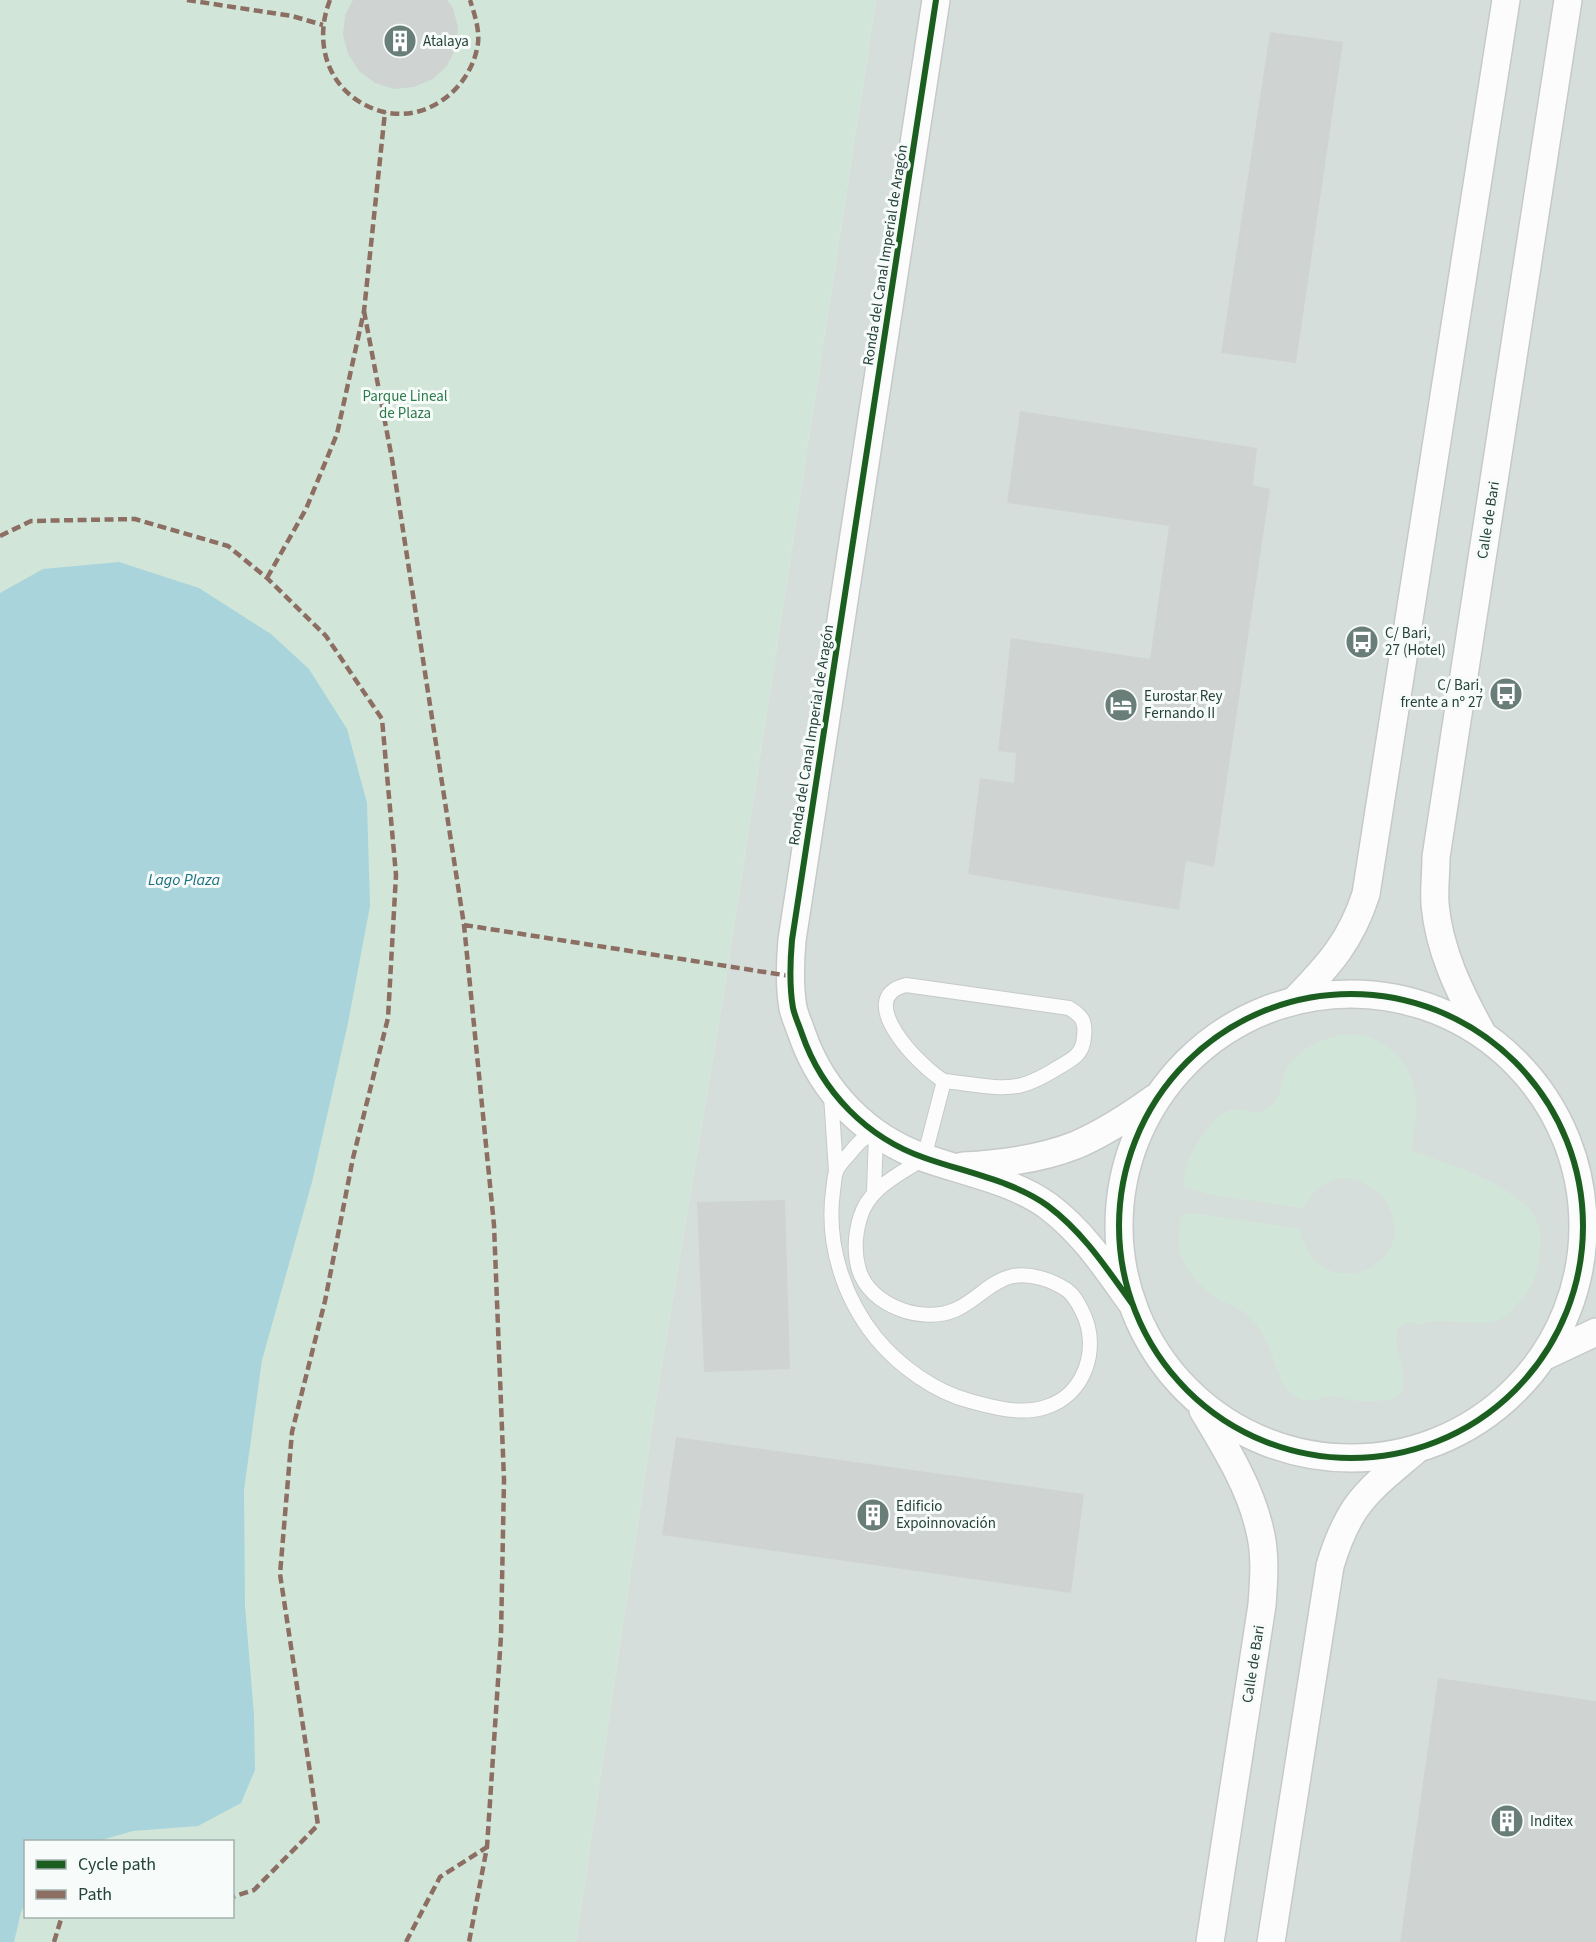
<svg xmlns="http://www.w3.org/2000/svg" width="1596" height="1942" viewBox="0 0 1596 1942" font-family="'Source Sans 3',sans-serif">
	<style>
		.built { fill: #d6dedb }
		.green { fill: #d1e6d8; fill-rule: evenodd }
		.water { fill: #a9d4db }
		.building { fill: #cfd4d2 }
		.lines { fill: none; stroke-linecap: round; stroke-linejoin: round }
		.service-casing { stroke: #c5cac8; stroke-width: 16 }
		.minor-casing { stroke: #c5cac8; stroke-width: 30 }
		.service { stroke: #fcfcfc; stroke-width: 14 }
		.minor { stroke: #fcfcfc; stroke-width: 27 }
		.quiet { stroke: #8d6e63; stroke-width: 4.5; stroke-dasharray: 9 4.5; stroke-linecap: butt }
		.cycleway-casing { stroke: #f7fbf9; stroke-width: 10 }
		.cycleway { stroke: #1b5e20; stroke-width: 6 }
		.labels { text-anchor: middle; stroke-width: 6; stroke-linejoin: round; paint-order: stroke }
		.poi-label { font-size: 15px; fill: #24423a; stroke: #f7fbf9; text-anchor: start }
		.street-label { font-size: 15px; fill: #24423a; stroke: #f7fbf9 }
		.park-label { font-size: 15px; fill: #2d7a4b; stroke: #f7fbf9 }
		.water-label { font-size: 16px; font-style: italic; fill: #1c6f80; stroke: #f7fbf9 }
	</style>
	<rect width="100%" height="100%" fill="#e8edeb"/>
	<path class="built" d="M876,0H1596V1942H576L658,1386L725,984Z"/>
	<path class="green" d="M0,0H876L725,984L658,1386L576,1942H0ZM26,1842H232V1916H26Z
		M1340,1035C1349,1035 1360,1034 1368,1037C1395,1046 1415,1072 1416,1100C1417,1117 1413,1135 1411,1151C1446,1163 1524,1186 1538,1224C1542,1235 1539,1254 1538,1265C1535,1283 1527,1294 1514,1307C1512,1310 1509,1315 1505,1317C1485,1328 1459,1320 1438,1321C1432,1321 1426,1323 1420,1324C1415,1324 1411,1322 1407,1323C1375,1331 1427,1393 1388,1400C1384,1401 1362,1401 1357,1401C1349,1400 1342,1397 1334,1396C1324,1396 1314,1403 1303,1400C1277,1391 1276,1356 1264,1336C1257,1323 1245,1311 1232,1305C1226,1302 1220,1301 1215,1297C1202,1289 1190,1274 1183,1260C1176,1248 1180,1229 1181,1215L1192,1213L1300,1229C1304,1249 1314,1267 1335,1272C1350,1276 1363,1273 1375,1265C1430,1226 1359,1145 1313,1193C1309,1197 1306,1204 1303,1208L1208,1194L1183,1186C1185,1177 1186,1168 1189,1159C1196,1143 1218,1107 1238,1109C1255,1111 1255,1119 1272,1105C1280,1098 1281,1086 1284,1076C1294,1050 1315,1042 1340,1035Z"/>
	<path class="water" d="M119,562L199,588L271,634L309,669L347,729L367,803L370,906L348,1023L312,1182L262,1360L244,1490L245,1606L254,1715L255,1770L241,1803L198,1826L133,1831L98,1841L26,1842L25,1905L21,1912L14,1942H0V593L43,569Z"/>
	<path class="building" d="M353,0H447L453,8L458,27L456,48L447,66L433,79L414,87L394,89L375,83L359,71L348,54L343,35L345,15Z
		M1270,32L1343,42L1296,363L1221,353Z
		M1020,411L1257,448L1253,485L1270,489L1214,867L1186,861L1179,910L968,874L980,778L1014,783L1016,753L998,751L1011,638L1150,659L1169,526L1007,503Z
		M785,1200L790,1369L704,1372L697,1202Z
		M676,1437L1084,1494L1071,1593L662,1535Z
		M1438,1678L1596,1701V1942H1400Z"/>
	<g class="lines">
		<defs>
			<path id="service" d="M831,1095L836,1171
				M874,1191L876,1133C864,1136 858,1143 850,1153C846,1158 838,1165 836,1172C834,1177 834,1185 833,1191C826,1243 843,1297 876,1338C899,1366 935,1392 970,1401C995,1408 1021,1415 1046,1407C1085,1395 1100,1348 1083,1313C1079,1305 1075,1296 1067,1290C1052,1280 1031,1273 1013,1276C990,1281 976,1301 955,1310C922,1324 870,1306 859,1270C854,1253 855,1235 860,1218C869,1187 899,1175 924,1158L944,1081C967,1083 1001,1091 1022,1085C1036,1081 1048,1074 1059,1067C1073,1059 1083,1054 1084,1037C1086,1021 1082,1016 1069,1008L906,985C852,998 921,1068 944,1081"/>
			<path id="minor" d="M936,0L792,940C790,963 789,985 793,1008C795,1017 799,1025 802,1034C822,1092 867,1138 925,1158C964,1172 1014,1181 1048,1206C1084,1233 1107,1269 1133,1305
				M1119 1226a232 232 0 1 1 464 0a232 232 0 1 1-464 0Z
				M1296,999C1329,965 1351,941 1366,894L1506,0
				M1482,1033C1460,993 1439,951 1435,904C1434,889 1436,873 1436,857L1568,0
				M963,1166C1001,1164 1041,1159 1076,1145C1104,1133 1130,1116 1155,1098
				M1543,1357L1596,1332
				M1203,1410C1225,1447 1249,1485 1259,1527C1266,1552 1264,1579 1262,1605L1210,1942
				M1271,1942L1330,1566C1335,1549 1341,1533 1350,1517C1365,1490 1393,1470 1416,1450"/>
		</defs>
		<use href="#service" class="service-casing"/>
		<use href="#minor" class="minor-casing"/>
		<use href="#service" class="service"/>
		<use href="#minor" class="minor"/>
		<path class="quiet" d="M187,0L292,16L323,25
			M330,0C311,48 332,99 384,112C427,122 468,90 477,49C481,33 475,16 470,0
			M364,311L392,459L464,925L494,1225L504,1480L501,1636L487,1847L469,1942
			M0,536L31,521L135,519L228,546L267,578L326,636L382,719L396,875L388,1018L353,1158L325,1301L292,1432L280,1574L318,1825L254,1890L232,1897
			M267,578L306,509L337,434L364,311L385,112
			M464,925L790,976
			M54,1942L62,1916
			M406,1942L440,1877L487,1847"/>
		<defs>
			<path id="cycleway" d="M936,0L792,940C790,963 789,985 793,1008C795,1017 799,1025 802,1034C822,1092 867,1138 925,1158C964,1172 1014,1181 1048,1206C1084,1233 1107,1269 1133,1305
				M1119 1226a232 232 0 1 1 464 0a232 232 0 1 1-464 0Z"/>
		</defs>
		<use href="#cycleway" class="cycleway-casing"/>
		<use href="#cycleway" class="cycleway"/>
	</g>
	<defs>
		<symbol id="building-disc" viewBox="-11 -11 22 22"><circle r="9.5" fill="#697e78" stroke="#f7fbf9"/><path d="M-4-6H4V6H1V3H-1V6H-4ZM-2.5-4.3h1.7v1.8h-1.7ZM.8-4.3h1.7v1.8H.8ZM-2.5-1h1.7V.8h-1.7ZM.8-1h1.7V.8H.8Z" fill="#fff"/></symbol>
		<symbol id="bus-disc" viewBox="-11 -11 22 22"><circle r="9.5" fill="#697e78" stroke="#f7fbf9"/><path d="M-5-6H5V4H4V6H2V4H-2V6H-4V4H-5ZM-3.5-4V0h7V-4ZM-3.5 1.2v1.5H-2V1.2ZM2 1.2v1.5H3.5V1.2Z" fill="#fff"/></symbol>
		<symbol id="hotel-disc" viewBox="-11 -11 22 22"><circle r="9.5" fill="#697e78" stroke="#f7fbf9"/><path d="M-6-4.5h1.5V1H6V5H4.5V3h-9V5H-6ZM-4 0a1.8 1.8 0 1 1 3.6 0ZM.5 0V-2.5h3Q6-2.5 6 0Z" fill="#fff"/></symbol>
	</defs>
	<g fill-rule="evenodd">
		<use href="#building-disc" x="381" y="22" width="38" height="38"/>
		<use href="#bus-disc" x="1343" y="623" width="38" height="38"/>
		<use href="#bus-disc" x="1487" y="675" width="38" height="38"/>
		<use href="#hotel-disc" x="1102" y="686" width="38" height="38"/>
		<use href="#building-disc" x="854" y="1496" width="38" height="38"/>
		<use href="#building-disc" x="1488" y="1802" width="38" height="38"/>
	</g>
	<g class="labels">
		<g class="poi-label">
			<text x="423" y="46">Atalaya</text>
			<text x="1385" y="638">C/ Bari,<tspan x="1385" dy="17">27 (Hotel)</tspan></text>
			<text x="1483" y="690" text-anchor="end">C/ Bari,<tspan x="1483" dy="17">frente a nº 27</tspan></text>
			<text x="1144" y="701">Eurostar Rey<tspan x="1144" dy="17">Fernando II</tspan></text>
			<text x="896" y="1511">Edificio<tspan x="896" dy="17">Expoinnovación</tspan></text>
			<text x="1530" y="1826">Inditex</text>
		</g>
		<g class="street-label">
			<text transform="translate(885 255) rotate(-81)" y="5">Ronda del Canal Imperial de Aragón</text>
			<text transform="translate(1488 520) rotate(-81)" y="5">Calle de Bari</text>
			<text transform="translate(811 735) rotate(-81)" y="5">Ronda del Canal Imperial de Aragón</text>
			<text transform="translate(1253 1664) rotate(-81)" y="5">Calle de Bari</text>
		</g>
		<g class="park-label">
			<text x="405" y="401">Parque Lineal<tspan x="405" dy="17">de Plaza</tspan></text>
		</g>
		<g class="water-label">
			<text x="184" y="885">Lago Plaza</text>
		</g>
	</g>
	<rect x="24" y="1840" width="210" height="78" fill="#f7fbf9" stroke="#a3b1ad" stroke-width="1.5"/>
	<rect x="36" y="1860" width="30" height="9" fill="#1b5e20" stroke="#a3b1ad" stroke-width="1.5"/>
	<text x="78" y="1870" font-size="18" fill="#24423a">Cycle path</text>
	<rect x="36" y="1890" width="30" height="9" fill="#8d6e63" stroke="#a3b1ad" stroke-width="1.5"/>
	<text x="78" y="1900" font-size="18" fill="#24423a">Path</text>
</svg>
